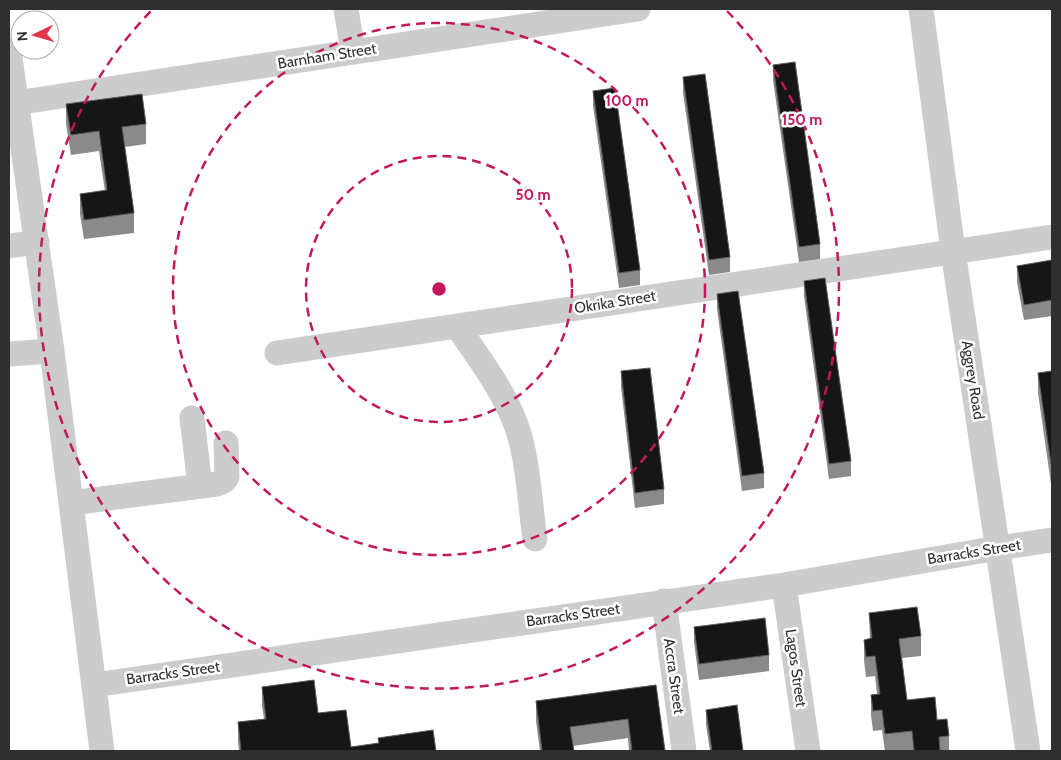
<svg xmlns="http://www.w3.org/2000/svg" width="1061" height="760" viewBox="0 0 1061 760" font-family="Cabin,sans-serif">
	<style>
		.lines { fill: none; stroke-linecap: round; stroke-linejoin: round }
		.minor { stroke: #ccc; stroke-width: 25 }
		.wall { fill: #8a8a8a }
		.building { fill: #161616; stroke: #5c5c5c }
		.ring { fill: none; stroke: #c2185b; stroke-width: 2.5; stroke-dasharray: 9 6 }
		.labels { text-anchor: middle; stroke-width: 5; stroke-linejoin: round; paint-order: stroke }
		.street-label { font-size: 15px; fill: #2f2f2f; stroke: #fff }
		.centre { fill: #c2185b; stroke: #fff; stroke-width: 2.5 }
		.ring-label { font-size: 15px; text-anchor: middle; font-weight: bold; fill: #c2185b; stroke: #fff; stroke-width: 5; stroke-linejoin: round; paint-order: stroke }
	</style>
	<rect width="100%" height="100%" fill="#fff"/>
	<g class="lines">
		<path class="minor" d="M346,9L353,52
			M921,9L953,251L1028,751
			M9,51L52,351L102,751
			M9,104L638,9
			M9,246L37,242
			M457,326C478,357 503,389 516,425C528,456 530,505 535,539
			M277,353L1052,237
			M9,354L52,351
			M192,418L200,486
			M71,503L217,484L224,481L227,477L226,443
			M784,585L808,751
			M664,601L684,751
			M94,685L784,585L998,548L1052,540"/>
	</g>
	<path class="wall" d="M773,65L820,244V259L799,262L773,80Z
		M683,77L730,257V272L709,275L683,93Z
		M593,91L640,270V285L619,288L593,106Z
		M66,104L146,124V144L125,147L134,213V233L84,239L80,214V194L105,191L99,151L71,155L66,124Z
		M1052,260V316L1024,320L1017,282V266Z
		M804,281L851,461V476L829,479L804,296Z
		M717,294L764,473V488L742,491L717,309Z
		M621,371L664,489V504L635,508L621,387Z
		M1052,371V484H1051L1038,393V373Z
		M869,613L921,636V656L902,658L907,700L937,720L949,736V751H885L882,730L873,731L871,715V695L877,694L875,676L866,677L864,660V640L870,639Z
		M694,627L769,655V671L699,680L694,642Z
		M656,685L665,751H629L628,738L573,746L574,751H540L536,721V701Z
		M262,687L318,713L351,747L378,743V738L436,751H239L238,742V722L264,719L262,706Z
		M706,710L743,751H710L706,725Z"/>
	<path class="building" d="M795,62L820,244L799,247L773,65Z
		M705,74L730,257L709,260L683,77Z
		M615,88L640,270L619,273L593,91Z
		M142,94L146,124L122,127L134,213L84,220L80,194L107,190L99,131L71,135L66,104Z
		M1052,260V300L1024,305L1017,266Z
		M825,278L851,461L829,464L804,281Z
		M738,291L764,473L742,476L717,294Z
		M650,368L664,489L635,493L621,371Z
		M1052,371V464H1051L1038,373Z
		M917,607L921,636L899,639L907,700L935,697L937,720L947,719L949,736L939,737L940,751H914L912,731L885,734L882,710L873,711L871,695L880,694L875,656L866,657L864,640L872,638L869,613Z
		M765,618L769,655L699,664L694,627Z
		M314,680L318,713L346,710L351,747L379,743L378,738L433,730L436,751H241L238,722L266,719L262,687Z
		M656,685L665,751H632L628,719L570,727L574,751H542L536,701Z
		M737,705L743,751H712L706,710Z"/>
	<g class="ring">
		<circle cx="439" cy="289" r="133"/>
		<circle cx="439" cy="289" r="266"/>
		<path d="M727 11A400 400 0 1 1 151 11"/>
	</g>
	<g class="labels">
		<g class="street-label">
			<text transform="translate(327 56) rotate(-9)" y="5">Barnham Street</text>
			<text transform="translate(615 302) rotate(-9)" y="5">Okrika Street</text>
			<text transform="translate(973 380) rotate(81)" y="5">Aggrey Road</text>
			<text transform="translate(974 552) rotate(-9)" y="5">Barracks Street</text>
			<text transform="translate(573 615) rotate(-8)" y="5">Barracks Street</text>
			<text transform="translate(796 668) rotate(82)" y="5">Lagos Street</text>
			<text transform="translate(173 673) rotate(-8)" y="5">Barracks Street</text>
			<text transform="translate(674 676) rotate(82)" y="5">Accra Street</text>
		</g>
	</g>
	<circle cx="439" cy="289" r="8" class="centre"/>
	<g class="ring-label">
		<text x="627" y="106">100 m</text>
		<text x="802" y="125">150 m</text>
		<text x="533" y="200">50 m</text>
	</g>
	<rect width="1061" height="760" fill="none" stroke="#2f2f2f" stroke-width="20"/>
	<g transform="translate(35 35) rotate(265)"><circle r="24" fill="#ffffff" stroke="#acacac"/>
	<path d="M0-4L9 19L0 12L-9 19Z" fill="#e13549"/>
	<text y="-8" font-size="14" font-weight="bold" text-anchor="middle" fill="#2f2f2f">N</text>
	</g>
</svg>
